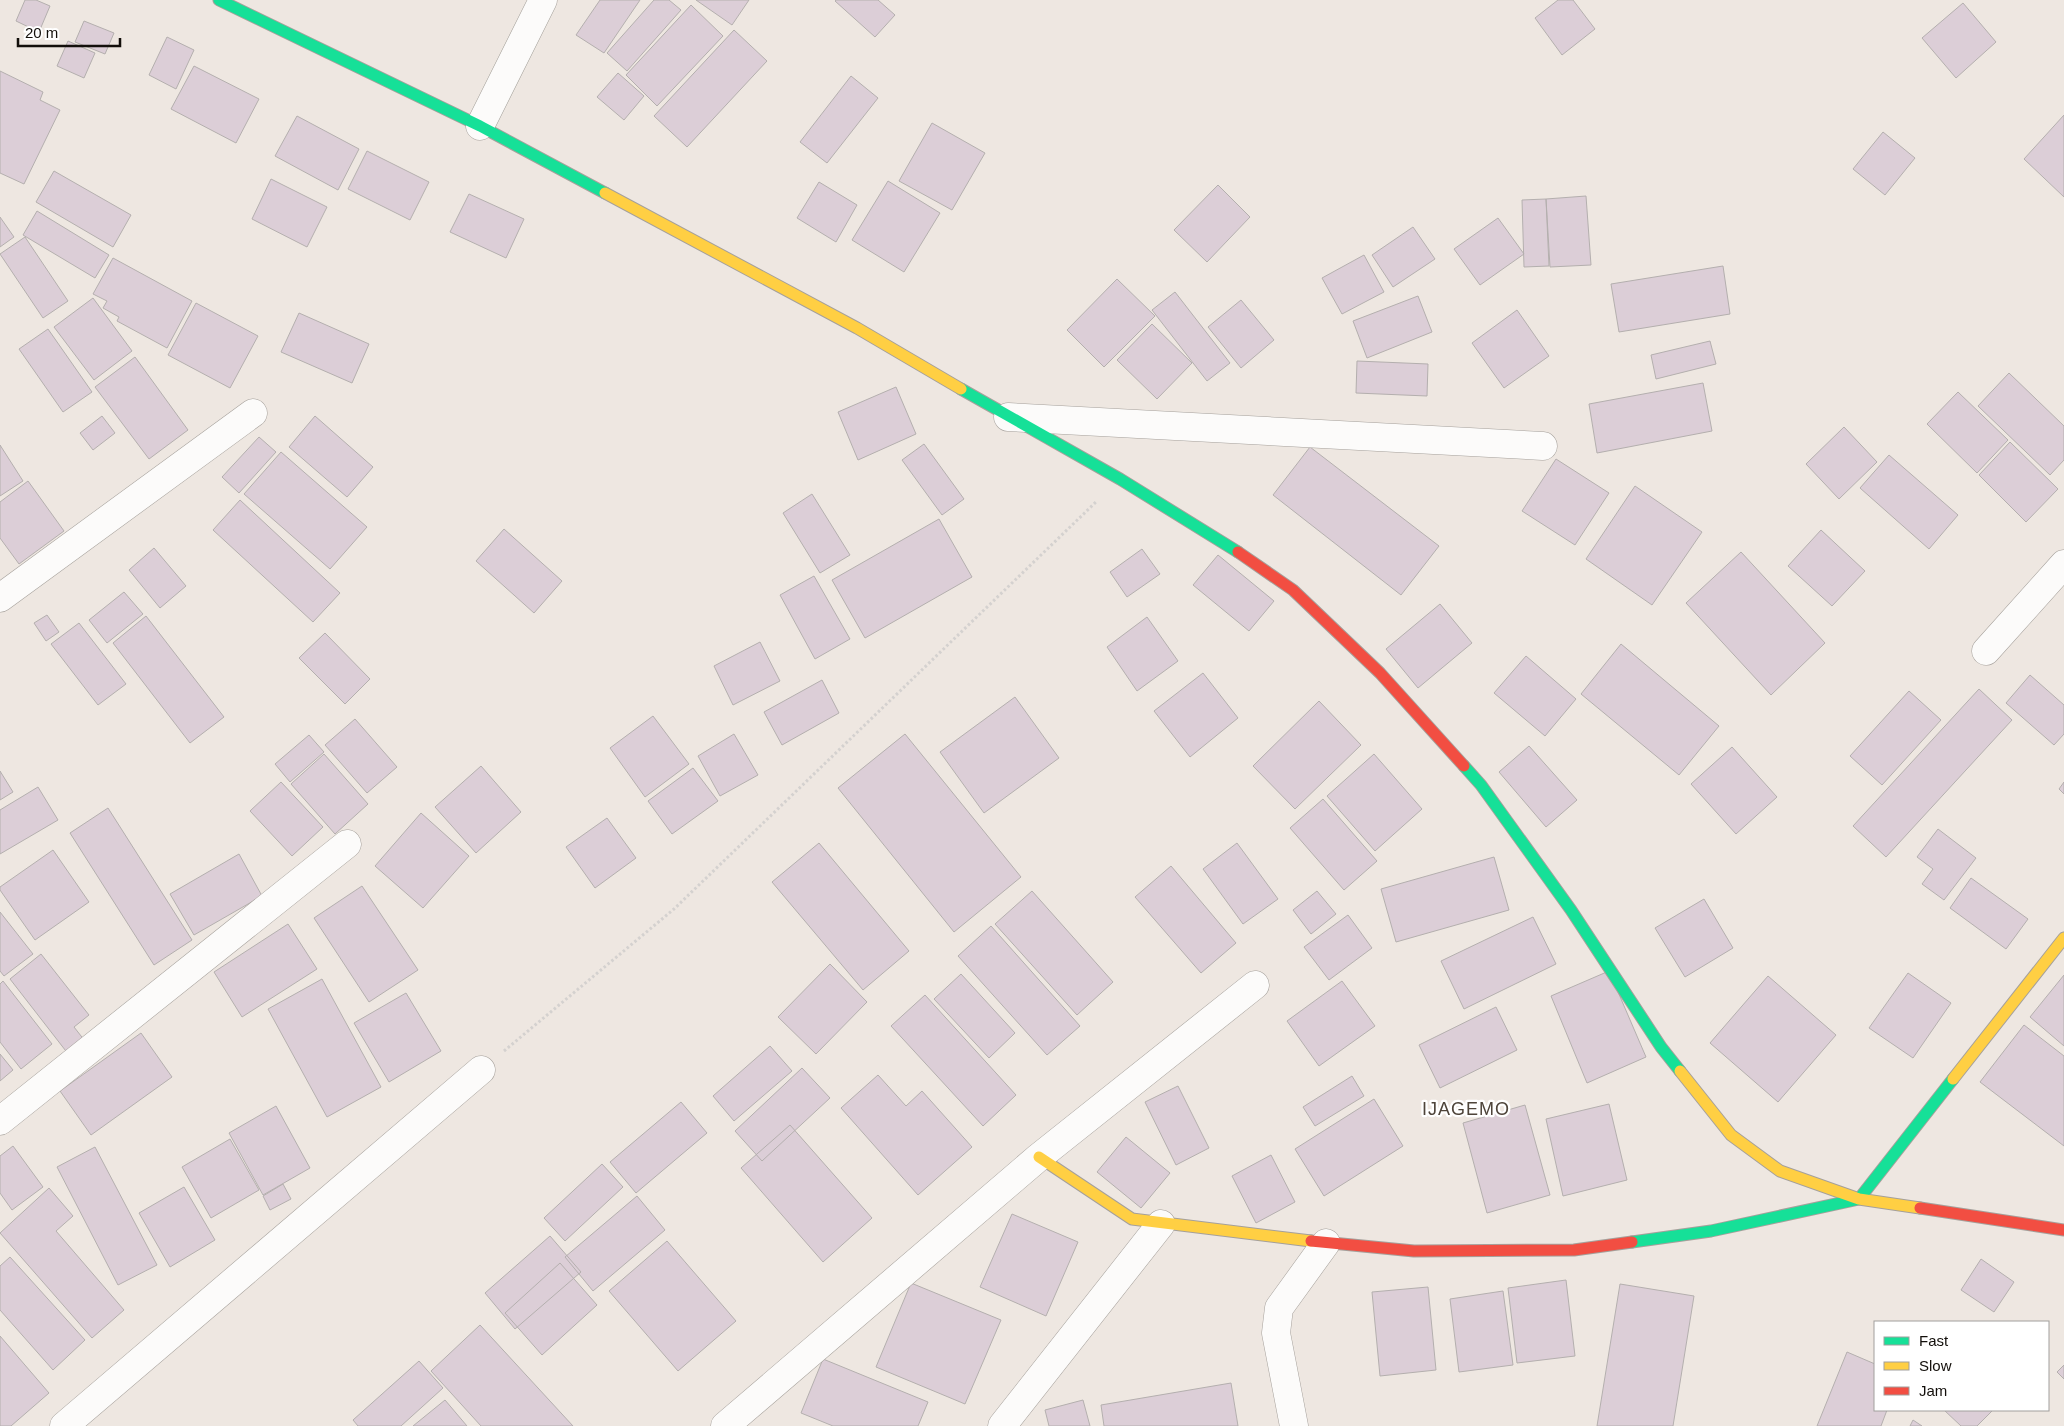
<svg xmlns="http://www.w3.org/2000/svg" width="2064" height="1426" viewBox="0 0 2064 1426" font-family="Helvetica,sans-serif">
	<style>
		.building { fill: #dcced7; stroke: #b4afae }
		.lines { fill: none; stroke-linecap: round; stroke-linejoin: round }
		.street-casing { stroke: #a5a09b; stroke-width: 29 }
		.fast-casing { stroke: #a5a09b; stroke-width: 13 }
		.slow-casing { stroke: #a5a09b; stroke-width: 13 }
		.jam-casing { stroke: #a5a09b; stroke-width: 13 }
		.path { stroke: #d4d1cf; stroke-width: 3; stroke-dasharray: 2.5 2.5; stroke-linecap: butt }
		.street { stroke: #fcfbfa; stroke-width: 28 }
		.fast { stroke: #16e098; stroke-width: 11 }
		.slow { stroke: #ffcf43; stroke-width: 11 }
		.jam { stroke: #f24e42; stroke-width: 11 }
		.labels { text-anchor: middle; stroke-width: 4.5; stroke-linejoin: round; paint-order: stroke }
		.quarter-label { font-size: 18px; letter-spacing: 1px; fill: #4e443a; stroke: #fff }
	</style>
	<rect width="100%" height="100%" fill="#eee7e1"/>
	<path class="building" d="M25,0H36L50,6L39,32L16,21Z
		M600,0H640L604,53L576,35Z
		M654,0H669L681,10L627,71L607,53Z
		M696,0H749L732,25Z
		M836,0H878L895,15L875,37L835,1Z
		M1558,0H1573L1595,29L1562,55L1535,18Z
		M1963,3L1996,42L1956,78L1922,38Z
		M691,5L723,36L657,106L626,75Z
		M84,21L114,33L105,54L75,42Z
		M734,30L767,61L687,147L654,116Z
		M167,37L194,50L176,89L149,75Z
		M68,41L95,53L84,78L57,66Z
		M194,66L259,99L236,143L171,109Z
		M0,71L43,92L40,100L60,110L24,184L0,173Z
		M618,73L644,96L624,120L597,97Z
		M851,76L878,98L827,163L800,142Z
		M2064,115V197L2024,159Z
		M297,116L359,149L338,190L275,156Z
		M932,123L985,153L952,210L899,181Z
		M1883,132L1915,158L1885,195L1853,169Z
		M367,151L429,182L410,220L348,189Z
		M54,171L131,215L113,247L36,202Z
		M271,179L327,207L307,247L252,219Z
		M888,181L940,213L904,272L852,240Z
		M819,182L857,205L836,242L797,218Z
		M1218,185L1250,217L1207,262L1174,230Z
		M469,194L524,219L506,258L450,232Z
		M1586,196L1591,265L1550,267L1546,199Z
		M1546,199L1549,266L1524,267L1522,200Z
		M37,211L109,255L95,278L23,235Z
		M0,217L14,237L0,247Z
		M1498,218L1524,254L1480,285L1454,249Z
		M1413,227L1435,259L1393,287L1372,255Z
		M25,237L68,301L43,318L0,254Z
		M1364,255L1384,292L1342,314L1322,278Z
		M113,258L192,301L167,348L117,321L119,317L103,308L107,301L93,294Z
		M1723,266L1730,314L1619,332L1611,284Z
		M1117,279L1155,316L1104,367L1067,330Z
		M1175,292L1230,363L1207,381L1152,310Z
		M1418,296L1432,332L1367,358L1353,321Z
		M93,298L132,351L94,380L54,327Z
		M1241,300L1274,340L1241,368L1208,327Z
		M196,303L258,336L230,388L168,355Z
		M1517,310L1549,356L1504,388L1472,343Z
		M299,313L369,344L352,383L281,352Z
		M1152,324L1192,363L1157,399L1117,360Z
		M48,329L92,392L63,412L19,349Z
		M1710,341L1716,364L1656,379L1651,355Z
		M135,357L188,430L149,459L95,387Z
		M1357,361L1428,364L1427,396L1356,393Z
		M2009,373L2064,426V460L2050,475L1978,406Z
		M1703,383L1712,431L1597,453L1589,404Z
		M896,387L916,434L858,460L838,412Z
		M1958,392L2008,440L1977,473L1927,424Z
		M102,416L115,433L93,450L80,433Z
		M315,416L373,467L347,497L289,447Z
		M1844,427L1877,462L1839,499L1806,464Z
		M259,437L276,452L239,493L222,477Z
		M2010,442L2058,489L2026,522L1979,475Z
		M924,444L964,499L942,515L902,460Z
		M0,445L23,481L0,496Z
		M1310,447L1439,546L1401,595L1273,495Z
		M281,452L367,527L330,569L244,494Z
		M1889,455L1958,515L1929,549L1860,488Z
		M1556,459L1609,493L1575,545L1522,511Z
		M28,481L64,531L19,564L0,538V502Z
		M1635,486L1702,532L1652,605L1586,559Z
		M812,494L850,555L820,573L783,513Z
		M240,500L340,593L313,622L213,530Z
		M939,519L972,577L865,638L832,580Z
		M504,529L562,581L534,613L476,561Z
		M1821,530L1865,571L1832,606L1788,566Z
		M154,548L186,586L160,608L129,570Z
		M1142,549L1160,574L1127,597L1110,572Z
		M1741,552L1825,643L1771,695L1686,603Z
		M1218,555L1274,601L1249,631L1193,585Z
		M814,576L850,639L815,659L780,595Z
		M124,592L143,614L107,643L89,620Z
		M1440,604L1472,643L1418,688L1386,649Z
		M47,615L59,632L46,641L34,623Z
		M146,616L224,717L190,743L113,643Z
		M1147,617L1178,661L1137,691L1107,647Z
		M79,623L126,684L98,705L51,644Z
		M325,633L370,679L345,704L299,658Z
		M760,642L780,681L733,705L714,666Z
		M1621,644L1719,726L1679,775L1581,694Z
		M1526,656L1576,699L1545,736L1494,693Z
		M1203,673L1238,718L1190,757L1154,711Z
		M2030,675L2064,705V734L2054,745L2006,703Z
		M822,680L839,713L782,745L764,712Z
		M1979,689L2012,720L1886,857L1853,826Z
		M1909,691L1941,720L1882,785L1850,756Z
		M1015,697L1059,758L984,813L940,752Z
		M1319,701L1361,745L1295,809L1253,766Z
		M653,716L689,764L645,797L610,748Z
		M355,719L397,767L367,793L325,745Z
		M734,734L758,775L720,796L698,756Z
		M905,734L1021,877L954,932L838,788Z
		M309,735L324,752L290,782L275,764Z
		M1529,746L1577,800L1546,827L1499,772Z
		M1732,747L1777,797L1736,834L1691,784Z
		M324,754L368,804L335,834L291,784Z
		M1374,754L1422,809L1375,851L1327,796Z
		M481,766L521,812L476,853L435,807Z
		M693,768L718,801L672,834L648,801Z
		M0,771L13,792L0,800Z
		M281,782L323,827L292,856L250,811Z
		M2064,782V794L2059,789Z
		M38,787L58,820L0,854V810Z
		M1323,799L1377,861L1344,890L1290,828Z
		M108,808L192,940L154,965L70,833Z
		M421,813L469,856L423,908L375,866Z
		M607,818L636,858L595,888L566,847Z
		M1938,829L1976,858L1944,900L1922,884L1933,869L1917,857Z
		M819,843L909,951L863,990L772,882Z
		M1237,843L1278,899L1243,924L1203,869Z
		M53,850L89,902L35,940L0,890V887Z
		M239,854L262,896L194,935L170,894Z
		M1494,857L1509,910L1396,942L1381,889Z
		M1171,866L1236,943L1201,973L1135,897Z
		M1971,878L2028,919L2006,949L1950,908Z
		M362,886L418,970L369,1002L314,918Z
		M1032,891L1113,982L1077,1015L995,924Z
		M1317,891L1336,914L1311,934L1293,910Z
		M1704,899L1733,948L1685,977L1655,928Z
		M0,912L33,954L4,976L0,971Z
		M1348,915L1372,948L1329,980L1304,947Z
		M1533,917L1556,964L1464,1009L1441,961Z
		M288,924L317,969L242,1017L214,972Z
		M991,926L1080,1026L1047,1055L958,956Z
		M41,954L89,1015L74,1027L85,1041L69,1055L10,979Z
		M830,964L867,1002L816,1054L778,1017Z
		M1609,971L1646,1057L1587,1083L1551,996Z
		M1908,973L1951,1003L1913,1058L1869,1028Z
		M961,974L1015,1033L989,1058L934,999Z
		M2064,975V1046L2030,1017Z
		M1768,976L1836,1035L1778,1102L1710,1043Z
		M322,979L381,1087L327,1117L268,1009Z
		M3,981L52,1044L21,1069L0,1042V984Z
		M1342,981L1375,1026L1319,1066L1287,1021Z
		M406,993L441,1051L389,1082L354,1023Z
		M925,995L1016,1095L983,1126L891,1026Z
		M1496,1007L1517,1050L1440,1088L1419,1045Z
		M2024,1025L2064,1056V1146L1980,1082Z
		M141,1033L172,1077L91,1135L60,1091Z
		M770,1046L792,1071L734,1121L713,1096Z
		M0,1054L13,1070L0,1081Z
		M802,1068L830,1098L762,1161L735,1131Z
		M878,1075L906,1106L922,1091L972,1147L918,1195L841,1108Z
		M1352,1076L1364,1096L1315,1126L1303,1107Z
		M1178,1086L1209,1148L1176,1165L1145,1102Z
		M1374,1099L1403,1146L1324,1196L1295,1149Z
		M681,1102L707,1133L636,1193L610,1162Z
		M1609,1104L1627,1180L1563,1196L1546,1119Z
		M1525,1105L1550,1195L1487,1213L1463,1123Z
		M276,1106L310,1168L263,1195L229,1133Z
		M790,1125L872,1218L823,1262L741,1168Z
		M1126,1137L1170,1173L1141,1208L1097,1172Z
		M230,1139L259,1190L211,1218L182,1167Z
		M13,1146L43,1187L12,1210L0,1193V1156Z
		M95,1147L157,1265L118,1285L57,1167Z
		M1271,1155L1295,1202L1256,1223L1232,1176Z
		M602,1164L623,1187L565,1241L544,1218Z
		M283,1184L291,1199L270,1210L263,1196Z
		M184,1187L215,1240L170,1267L139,1213Z
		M49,1188L73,1216L56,1231L124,1310L92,1338L0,1233Z
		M637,1196L665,1230L593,1291L565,1257Z
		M1012,1214L1078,1242L1046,1316L980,1287Z
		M550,1236L581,1272L515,1329L485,1293Z
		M667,1241L736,1321L678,1371L609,1291Z
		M10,1257L85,1340L53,1370L0,1310V1266Z
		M1981,1259L2014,1282L1994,1312L1961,1290Z
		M560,1263L597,1305L542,1355L505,1313Z
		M1566,1280L1575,1356L1517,1363L1508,1288Z
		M911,1283L1001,1320L965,1404L876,1367Z
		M1620,1284L1694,1296L1673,1426H1597Z
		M1428,1287L1436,1370L1380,1376L1372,1292Z
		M1503,1291L1513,1365L1459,1372L1450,1299Z
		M480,1325L573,1426H481L431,1371Z
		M0,1336L49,1393L11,1426H0Z
		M1847,1352L1875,1364V1410H1887L1881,1426H1817Z
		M823,1359L928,1402L918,1426H833L801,1413Z
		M419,1361L443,1388L401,1426H358L353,1420Z
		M2064,1365V1379L2057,1372Z
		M1231,1383L1238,1426H1104L1101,1405Z
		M445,1400L467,1426H413Z
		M1083,1400L1090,1426H1049L1045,1410Z
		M1944,1410H1993L1977,1426H1961Z
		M1913,1420L1922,1426H1910Z"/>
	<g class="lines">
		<defs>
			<path id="street" d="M480,126L543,0
				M1008,417L1543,446
				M0,598L253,413
				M1986,651L2064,564
				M0,1121L347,844
				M64,1426L481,1070
				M725,1426L1039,1157L1255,985
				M1002,1426L1161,1224
				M1294,1426L1276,1333L1279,1308L1326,1243"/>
			<path id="fast" d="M219,0L480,126L605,193
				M961,389L1120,479L1238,552
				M1464,766L1481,785L1571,910L1661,1047L1680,1071
				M1632,1242L1711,1231L1859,1199L1953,1079"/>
			<path id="slow" d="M605,193L857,328L961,389
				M1680,1071L1731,1135L1780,1171L1859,1199L1920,1208
				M1953,1079L2064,938
				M1039,1157L1132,1219L1311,1241"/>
			<path id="jam" d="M1238,552L1293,590L1380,673L1464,766
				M1920,1208L2064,1230
				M1311,1241L1414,1251L1574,1250L1632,1242"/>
		</defs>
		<use href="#street" class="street-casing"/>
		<use href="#fast" class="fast-casing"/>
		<use href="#slow" class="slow-casing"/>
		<use href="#jam" class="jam-casing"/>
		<path class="path" d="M504,1051L674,909L1097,501"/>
		<use href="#street" class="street"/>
		<use href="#fast" class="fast"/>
		<use href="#slow" class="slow"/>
		<use href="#jam" class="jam"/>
	</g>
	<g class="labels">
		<g class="quarter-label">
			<text x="1466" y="1115">IJAGEMO</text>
		</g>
	</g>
	<rect x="1874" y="1321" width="175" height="90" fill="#ffffff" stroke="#a19f9d"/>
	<rect x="1884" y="1337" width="25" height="8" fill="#16e098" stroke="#a19f9d"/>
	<text x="1919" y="1346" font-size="15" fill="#130f0b">Fast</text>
	<rect x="1884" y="1362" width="25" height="8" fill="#ffcf43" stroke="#a19f9d"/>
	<text x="1919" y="1371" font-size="15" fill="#130f0b">Slow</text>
	<rect x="1884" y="1387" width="25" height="8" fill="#f24e42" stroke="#a19f9d"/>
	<text x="1919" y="1396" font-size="15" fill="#130f0b">Jam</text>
	<path d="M18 38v8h102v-8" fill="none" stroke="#130f0b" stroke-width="2.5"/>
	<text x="25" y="38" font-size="15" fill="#130f0b" stroke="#ffffff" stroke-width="4" paint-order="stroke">20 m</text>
</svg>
